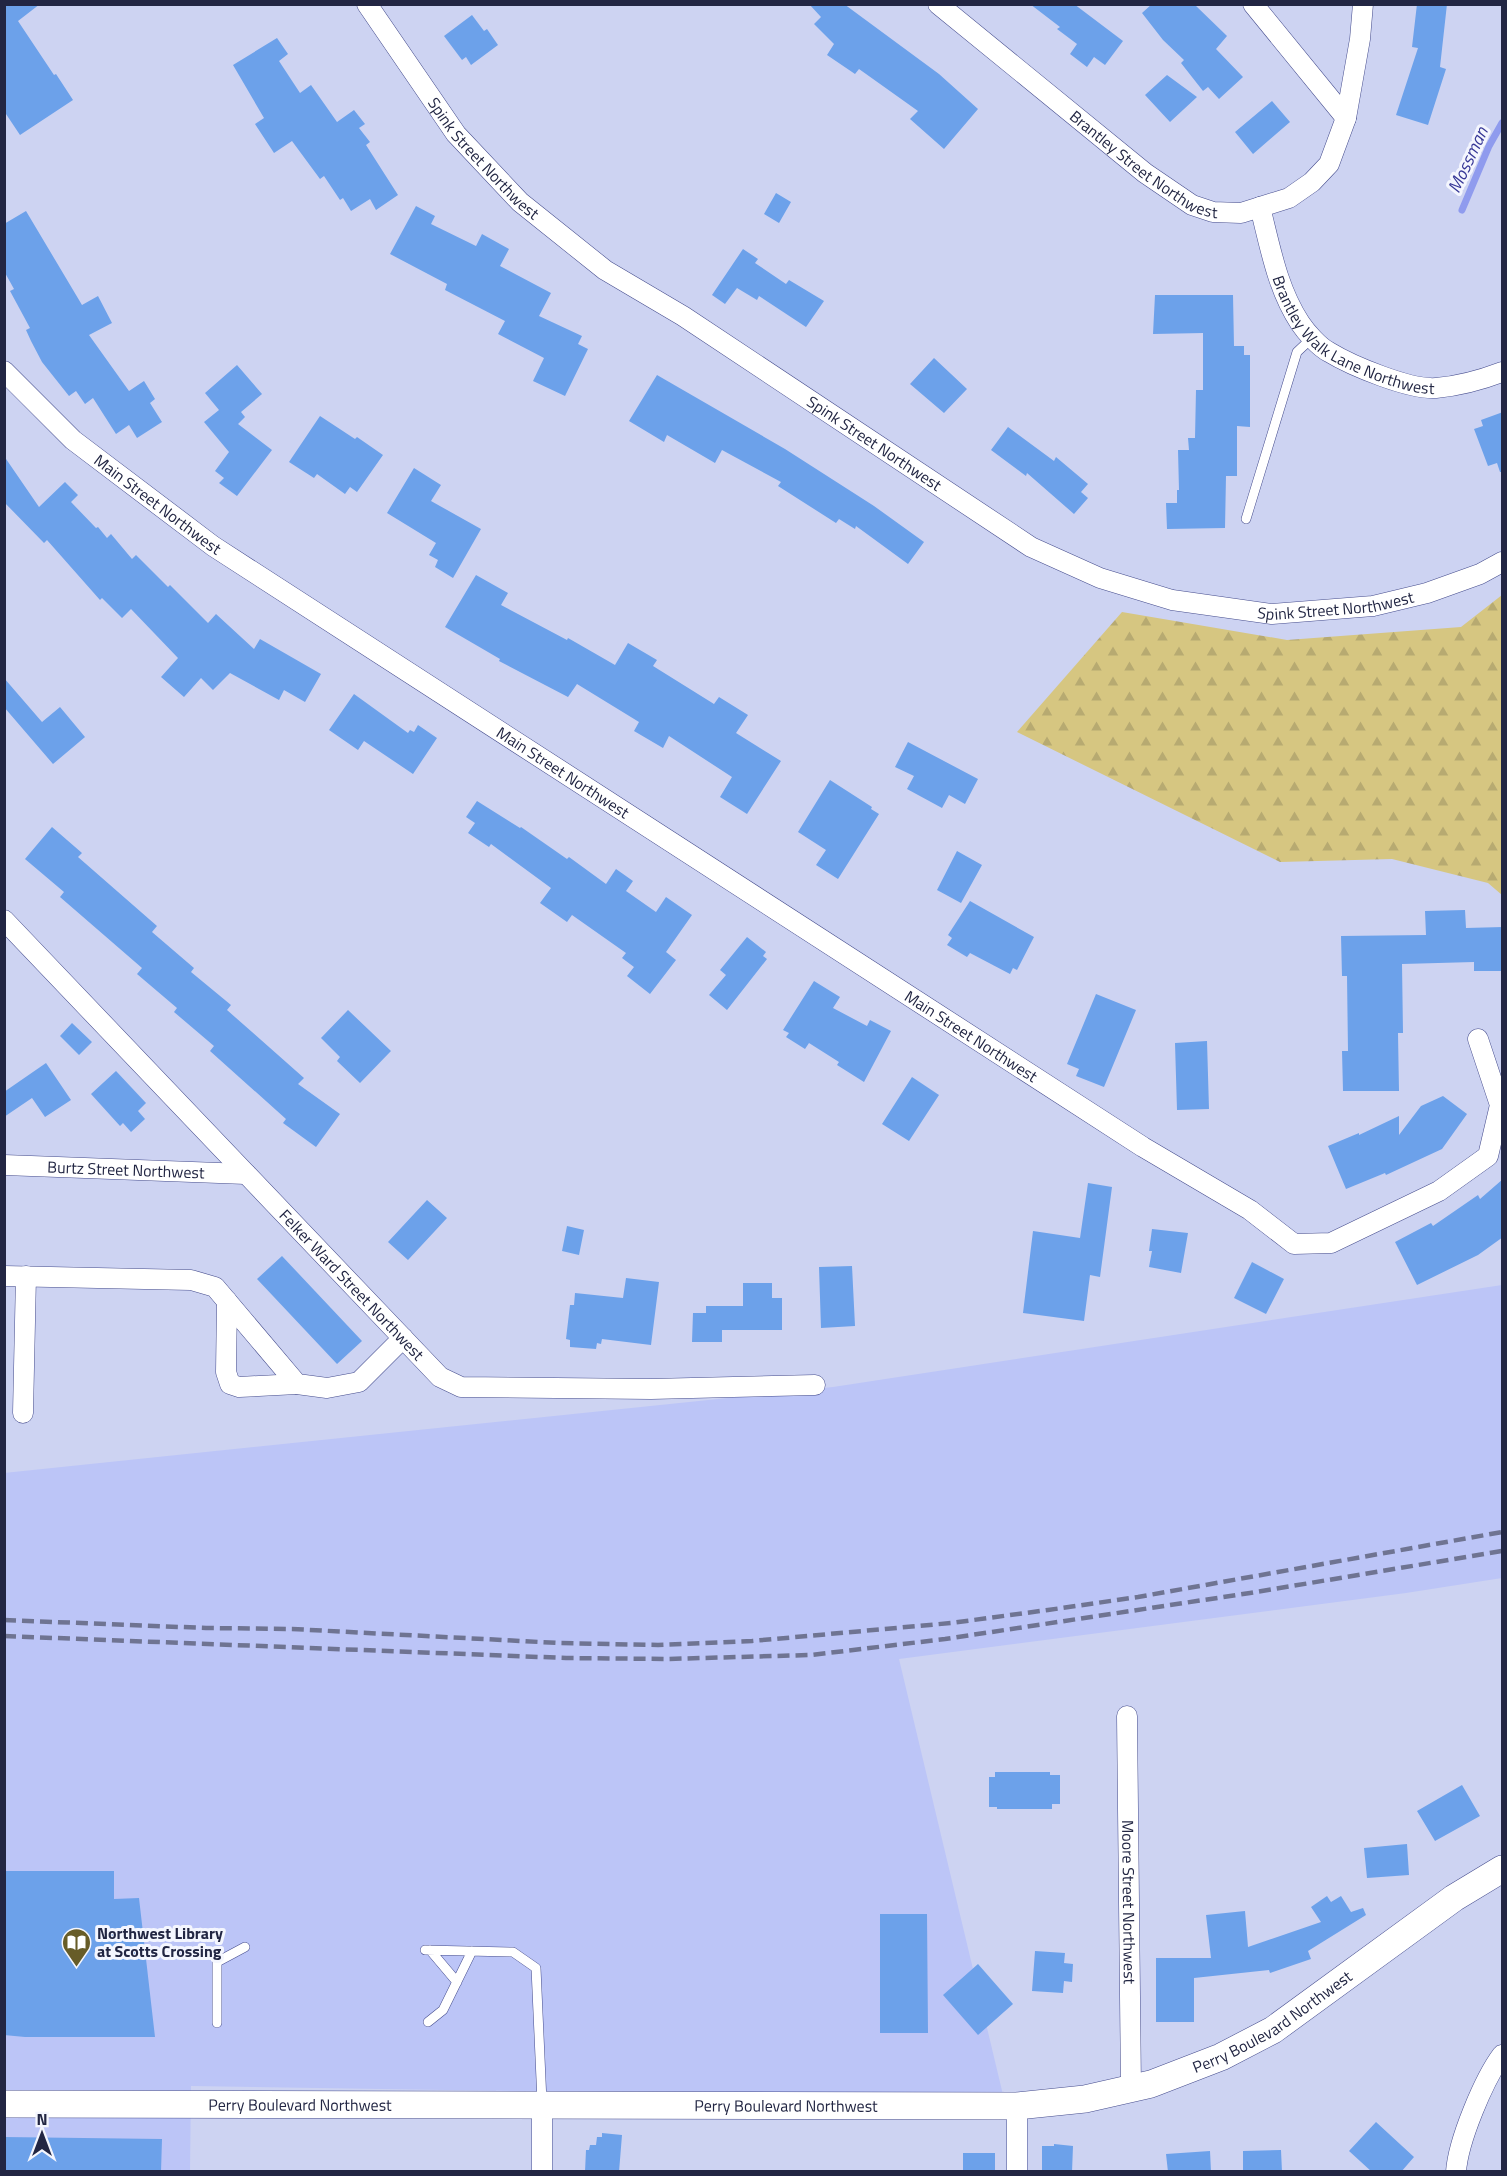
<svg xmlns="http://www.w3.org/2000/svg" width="1507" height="2176" viewBox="0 0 1507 2176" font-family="'Titillium Web',sans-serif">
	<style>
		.built { fill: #bcc5f7 }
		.forest { fill: url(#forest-firs) }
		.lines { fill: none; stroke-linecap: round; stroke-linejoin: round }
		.stream { stroke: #8f9bee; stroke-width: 7 }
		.building { fill: #6ca1ea }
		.lane-casing { stroke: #454c8d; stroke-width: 10 }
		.street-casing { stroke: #454c8d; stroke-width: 21 }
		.secondary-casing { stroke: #454c8d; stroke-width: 28 }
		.lane { stroke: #fff; stroke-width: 9 }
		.street { stroke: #fff; stroke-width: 20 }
		.secondary { stroke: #fff; stroke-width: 27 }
		.rail { stroke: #6f7492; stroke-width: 4.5; stroke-dasharray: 12 6; stroke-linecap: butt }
		.labels { text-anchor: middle; stroke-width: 6; stroke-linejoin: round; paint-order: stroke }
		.street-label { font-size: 16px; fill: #222643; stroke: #f4f6fe }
		.poi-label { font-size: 16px; font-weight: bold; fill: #222643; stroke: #f4f6fe; text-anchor: start }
		.water-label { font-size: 18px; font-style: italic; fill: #373897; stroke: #f4f6fe }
	</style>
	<defs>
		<pattern id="forest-firs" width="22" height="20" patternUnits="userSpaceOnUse" patternTransform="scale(1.5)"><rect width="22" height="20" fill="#d6c681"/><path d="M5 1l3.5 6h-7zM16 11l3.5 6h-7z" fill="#b7aa71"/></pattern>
	</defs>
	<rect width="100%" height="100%" fill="#cdd3f2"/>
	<path class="built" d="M1502,1285V1578L1406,1593L899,1659L1004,2099L191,2086L190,2171H5L4,1473L833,1387Z"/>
	<path class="forest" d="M1502,595V895L1488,883L1392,859L1280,862L1017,732L1122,612L1287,640L1461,627Z"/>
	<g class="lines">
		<path class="stream" d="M1462,210L1489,146L1502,123"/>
	</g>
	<path class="building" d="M4,4H40L18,21L54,75L56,74L73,100L20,135L4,111Z
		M809,4H844L939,74L978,109L944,149L910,119L918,111L859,69L855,74L827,55L834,44L814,24L821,17Z
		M1030,4H1074L1123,41L1105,65L1094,57L1087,67L1070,54L1077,44L1057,29L1060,27Z
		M1152,4H1194L1227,36L1216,49L1243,77L1219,99L1208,87L1203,91L1181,63L1184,60L1163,40L1142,13Z
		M1417,4H1447L1440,67L1446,69L1428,125L1396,115L1418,48L1412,47Z
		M472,15L484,31L487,29L498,45L471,65L466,57L462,60L444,36Z
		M277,38L288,54L279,61L300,93L311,85L337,122L354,110L365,124L359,128L370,142L366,145L398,195L376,210L370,199L351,211L343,198L340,200L324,176L320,179L292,141L274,153L255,124L264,118L233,65Z
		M1167,75L1197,97L1170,122L1145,95Z
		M1272,101L1290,122L1253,154L1235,132Z
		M776,193L791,202L779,223L764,214Z
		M416,206L435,216L431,224L476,246L482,234L509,249L500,266L551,293L539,316L582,336L578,344L588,349L565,396L533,381L544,358L498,334L505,321L445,290L447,284L390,254Z
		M26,211L82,305L98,296L112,323L89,335L129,391L144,381L155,399L150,403L162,422L137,438L129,425L116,434L93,398L85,404L76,391L69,396L42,362L31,341L26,330L30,328L10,291L14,289L4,271V224Z
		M743,249L758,259L755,263L786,284L789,280L824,301L806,327L759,296L757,300L737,288L725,304L712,295Z
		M1155,295H1233L1234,346H1244V355H1250V427L1237,426V476H1226L1225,528L1167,529L1166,503H1177V490H1179L1178,450H1189L1188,438H1195L1196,390H1203V333L1153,334Z
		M934,358L967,389L944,413L910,384Z
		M237,365L262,394L241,412L245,417L238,424L272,450L237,496L219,483L224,478L215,471L229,452L204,422L219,410L205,393Z
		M657,375L785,449L874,506L924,542L908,564L856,526L855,529L839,519L836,523L778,486L781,482L722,450L715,463L667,435L664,442L629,421Z
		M1503,412V472H1500L1497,463L1488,466L1474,429L1483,426L1481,420Z
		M320,416L355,439L357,437L383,455L357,492L350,487L345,494L317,474L314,478L289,462Z
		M1008,427L1054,461L1056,457L1088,484L1081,492L1088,498L1074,514L1027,473L1026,476L991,450Z
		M4,456L39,507L65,482L78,495L71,502L96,528L98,527L107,538L111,534L132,559L136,555L168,587L170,585L208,623L216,614L254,649L260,639L321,674L305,702L284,690L279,700L230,673L213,690L201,678L184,697L161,677L178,658L131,609L122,618L102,598L100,600L47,540L44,543L4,502Z
		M414,468L441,485L431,501L481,529L453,578L435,567L438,560L429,555L436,543L387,513Z
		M476,575L508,593L501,605L567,640L568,638L615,665L628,643L657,660L653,666L714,704L719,697L748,715L736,733L781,761L747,814L720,797L732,777L669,736L663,748L634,731L639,722L577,684L568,697L499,661L500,659L445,627Z
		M4,678L42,722L60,707L85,737L53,764L4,707Z
		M354,694L408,733L410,730L414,732L418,725L437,738L413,774L364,741L358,750L329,730Z
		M908,742L978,779L965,804L949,795L942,808L907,789L914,776L895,767Z
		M830,780L872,807L871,809L879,814L838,879L816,865L826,850L798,832Z
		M477,801L520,828L521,827L567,859L569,857L606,884L616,869L633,881L626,891L656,912L666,897L692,915L666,952L676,960L650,994L627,976L634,967L622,958L626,953L572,915L567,922L540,903L551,888L491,844L489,847L468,833L475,823L466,817Z
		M52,827L82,853L78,857L157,926L152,932L194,968L191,972L231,1005L227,1010L304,1078L298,1084L340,1114L316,1147L283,1123L286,1119L210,1051L214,1046L174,1012L177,1008L137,974L142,968L60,897L64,892L25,859Z
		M957,851L982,865L961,903L937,890Z
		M970,901L1034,937L1017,970L1013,968L1010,974L970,953L967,957L947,945L952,938L948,935Z
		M1465,910L1466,928L1503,927V971H1474V962L1402,964L1403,1033H1398L1399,1091H1343L1342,1051H1348L1347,976H1342L1341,936L1426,935L1425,911Z
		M747,937L766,952L763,956L767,959L727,1010L709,995L726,975L720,970Z
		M814,981L840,997L833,1008L867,1026L870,1020L891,1031L864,1082L837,1065L839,1062L809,1043L805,1049L786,1037L789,1033L783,1030Z
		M1096,994L1136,1010L1104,1087L1076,1076L1079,1069L1067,1064Z
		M348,1010L391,1051L360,1083L337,1061L340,1057L321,1038Z
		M72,1023L92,1042L79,1055L60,1036Z
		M1207,1041L1209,1109L1177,1110L1175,1043Z
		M46,1063L71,1100L45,1117L32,1098L4,1117V1092Z
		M116,1071L146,1103L138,1111L145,1119L131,1132L123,1123L120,1126L91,1094Z
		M912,1077L939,1095L909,1141L882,1124Z
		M1443,1096L1467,1114L1442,1149L1386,1175L1385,1173L1346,1189L1328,1146L1359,1133V1135L1399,1116V1135L1421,1106Z
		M1503,1179V1237L1478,1255L1417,1285L1395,1242L1431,1223L1433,1226L1478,1195L1480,1199Z
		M1088,1183L1112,1187L1100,1277L1090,1275L1084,1321L1023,1313L1033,1231L1080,1238Z
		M427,1200L447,1218L408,1260L388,1242Z
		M567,1226L584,1230L579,1255L562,1251Z
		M1152,1229L1188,1233L1181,1273L1149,1267L1152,1251H1149Z
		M282,1256L362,1341L337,1364L257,1279Z
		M1252,1262L1284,1279L1266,1314L1234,1298Z
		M852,1266L855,1326L821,1328L819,1267Z
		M626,1278L659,1282L651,1345L602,1339L601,1344L597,1343L596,1349L570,1347V1340L566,1339L570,1305H574L575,1293L623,1298Z
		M743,1283H772V1298H782V1330H722V1342H692L693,1313H706V1306H743Z
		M995,1772H1050V1775H1060V1804H1052V1809H997V1807H989V1777H995Z
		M1462,1785L1480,1816L1435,1841L1417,1811Z
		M1407,1844L1409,1875L1367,1878L1364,1848Z
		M4,1871H114V1899L139,1898L155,2037H25L4,2035Z
		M1327,1896L1331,1902L1341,1896L1351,1912L1363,1908L1366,1915L1308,1951L1311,1959L1270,1973L1269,1970L1194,1978V2022H1156V1958H1211L1206,1915L1245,1911L1248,1947L1321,1922L1311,1907Z
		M880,1914H927L928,2033H880Z
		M1035,1951L1065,1953L1064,1963L1073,1964L1072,1982L1064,1981L1063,1993L1032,1991Z
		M978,1964L1013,2004L978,2035L943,1995Z
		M1376,2122L1414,2157L1401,2172H1372L1349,2151Z
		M602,2133L622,2135L619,2172H585L586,2150H589L590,2145H596L597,2137H602Z
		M4,2137L162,2139L161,2172H4Z
		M1054,2144L1073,2146L1072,2172H1042V2146H1054Z
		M1281,2150L1282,2172H1243V2151Z
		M1210,2151L1211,2172H1168L1166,2154Z
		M963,2153H995V2172H963Z"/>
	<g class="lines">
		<defs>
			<path id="lane" d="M1246,519L1297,352L1313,337
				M425,1950L513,1952L536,1968L542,2102
				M430,1950L457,1982
				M428,2022L443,2010L472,1951
				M217,2023V1962L245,1947"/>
			<g id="street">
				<path id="s1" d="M367,4L456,134L520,202L605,270L683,316L1031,547L1100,578L1172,600L1272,614L1373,606L1427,593L1480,574L1502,562"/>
				<path id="s2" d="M938,4L1145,173L1192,205L1213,212L1241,213L1289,198L1312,182L1329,164L1346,118L1360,39L1363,4"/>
				<path d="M1253,4L1346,118"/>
				<path id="s3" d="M1260,207C1270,246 1277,288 1300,323C1306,332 1319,347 1329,352C1352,366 1410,390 1436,388C1459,386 1481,380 1502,372"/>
				<path id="s4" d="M4,371L73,440L213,546L1143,1147L1250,1210L1294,1244L1331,1243L1439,1191L1488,1156L1500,1105L1478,1039"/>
				<path id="s5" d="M4,920L440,1377L461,1387L651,1389L815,1385"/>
				<path id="s6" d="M4,1165L246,1174"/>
				<path d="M4,1276L191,1280L215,1287L297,1384L327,1388L359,1382L403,1338"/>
				<path d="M227,1301L226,1372L230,1384L239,1387L297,1384"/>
				<path d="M23,1413L26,1276"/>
				<path id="s7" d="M1127,1716L1131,2089"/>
				<path d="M542,2104V2172"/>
				<path d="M1017,2106V2172"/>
				<path d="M1456,2172C1458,2141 1484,2079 1502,2055"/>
			</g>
			<g id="secondary">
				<path id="s8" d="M4,2104L1017,2106L1085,2099L1151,2084L1221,2057L1273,2030L1454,1898L1502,1869"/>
			</g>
		</defs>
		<use href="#lane" class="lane-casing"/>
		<use href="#street" class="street-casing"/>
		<use href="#secondary" class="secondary-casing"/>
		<use href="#lane" class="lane"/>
		<use href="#street" class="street"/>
		<use href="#secondary" class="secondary"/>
		<path class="rail" d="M4,1620L206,1628L292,1629L559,1643L658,1645L752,1641L951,1623L1048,1610L1138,1597L1502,1532
			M4,1636L566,1658L668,1659L811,1655L945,1639L1250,1593L1502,1551"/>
	</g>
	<defs>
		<symbol id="library-pin" viewBox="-11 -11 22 30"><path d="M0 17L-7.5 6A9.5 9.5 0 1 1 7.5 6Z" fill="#675c28" stroke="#f4f6fe"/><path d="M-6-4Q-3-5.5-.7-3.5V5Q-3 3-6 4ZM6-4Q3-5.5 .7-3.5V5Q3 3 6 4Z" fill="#fff"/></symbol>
	</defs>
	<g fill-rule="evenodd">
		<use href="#library-pin" x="60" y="1926" width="33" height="45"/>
	</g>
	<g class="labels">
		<g class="street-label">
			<text dy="6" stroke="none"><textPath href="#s1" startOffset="194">Spink Street Northwest</textPath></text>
			<text dy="6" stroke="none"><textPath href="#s2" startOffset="262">Brantley Street Northwest</textPath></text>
			<text dy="6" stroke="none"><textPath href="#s3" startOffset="174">Brantley Walk Lane Northwest</textPath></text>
			<text dy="6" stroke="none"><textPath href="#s1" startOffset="680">Spink Street Northwest</textPath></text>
			<text dy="6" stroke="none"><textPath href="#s4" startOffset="204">Main Street Northwest</textPath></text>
			<text dy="6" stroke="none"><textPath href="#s1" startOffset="1184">Spink Street Northwest</textPath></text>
			<text dy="6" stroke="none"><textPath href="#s4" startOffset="690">Main Street Northwest</textPath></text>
			<text dy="6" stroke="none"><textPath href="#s4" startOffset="1176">Main Street Northwest</textPath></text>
			<text dy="6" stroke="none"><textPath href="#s6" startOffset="122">Burtz Street Northwest</textPath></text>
			<text dy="6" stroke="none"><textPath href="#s5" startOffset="504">Felker Ward Street Northwest</textPath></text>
			<text dy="6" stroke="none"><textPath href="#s7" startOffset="186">Moore Street Northwest</textPath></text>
			<text dy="6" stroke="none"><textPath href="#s8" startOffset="1286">Perry Boulevard Northwest</textPath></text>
			<text dy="6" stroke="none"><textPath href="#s8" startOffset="296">Perry Boulevard Northwest</textPath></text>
			<text dy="6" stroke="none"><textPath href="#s8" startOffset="782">Perry Boulevard Northwest</textPath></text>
		</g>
		<g class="poi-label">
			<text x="97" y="1939">Northwest Library<tspan x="97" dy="18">at Scotts Crossing</tspan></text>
		</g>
		<g class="water-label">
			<text transform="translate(1468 160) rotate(-65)" y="6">Mossman</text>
		</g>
	</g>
	<rect width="1507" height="2176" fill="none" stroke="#222643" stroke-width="12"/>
	<g transform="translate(42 2134)" stroke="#f4f6fe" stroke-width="4.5" paint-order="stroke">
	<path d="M0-4.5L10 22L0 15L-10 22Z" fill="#222643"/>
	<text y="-9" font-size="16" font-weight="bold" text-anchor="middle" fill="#222643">N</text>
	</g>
</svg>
